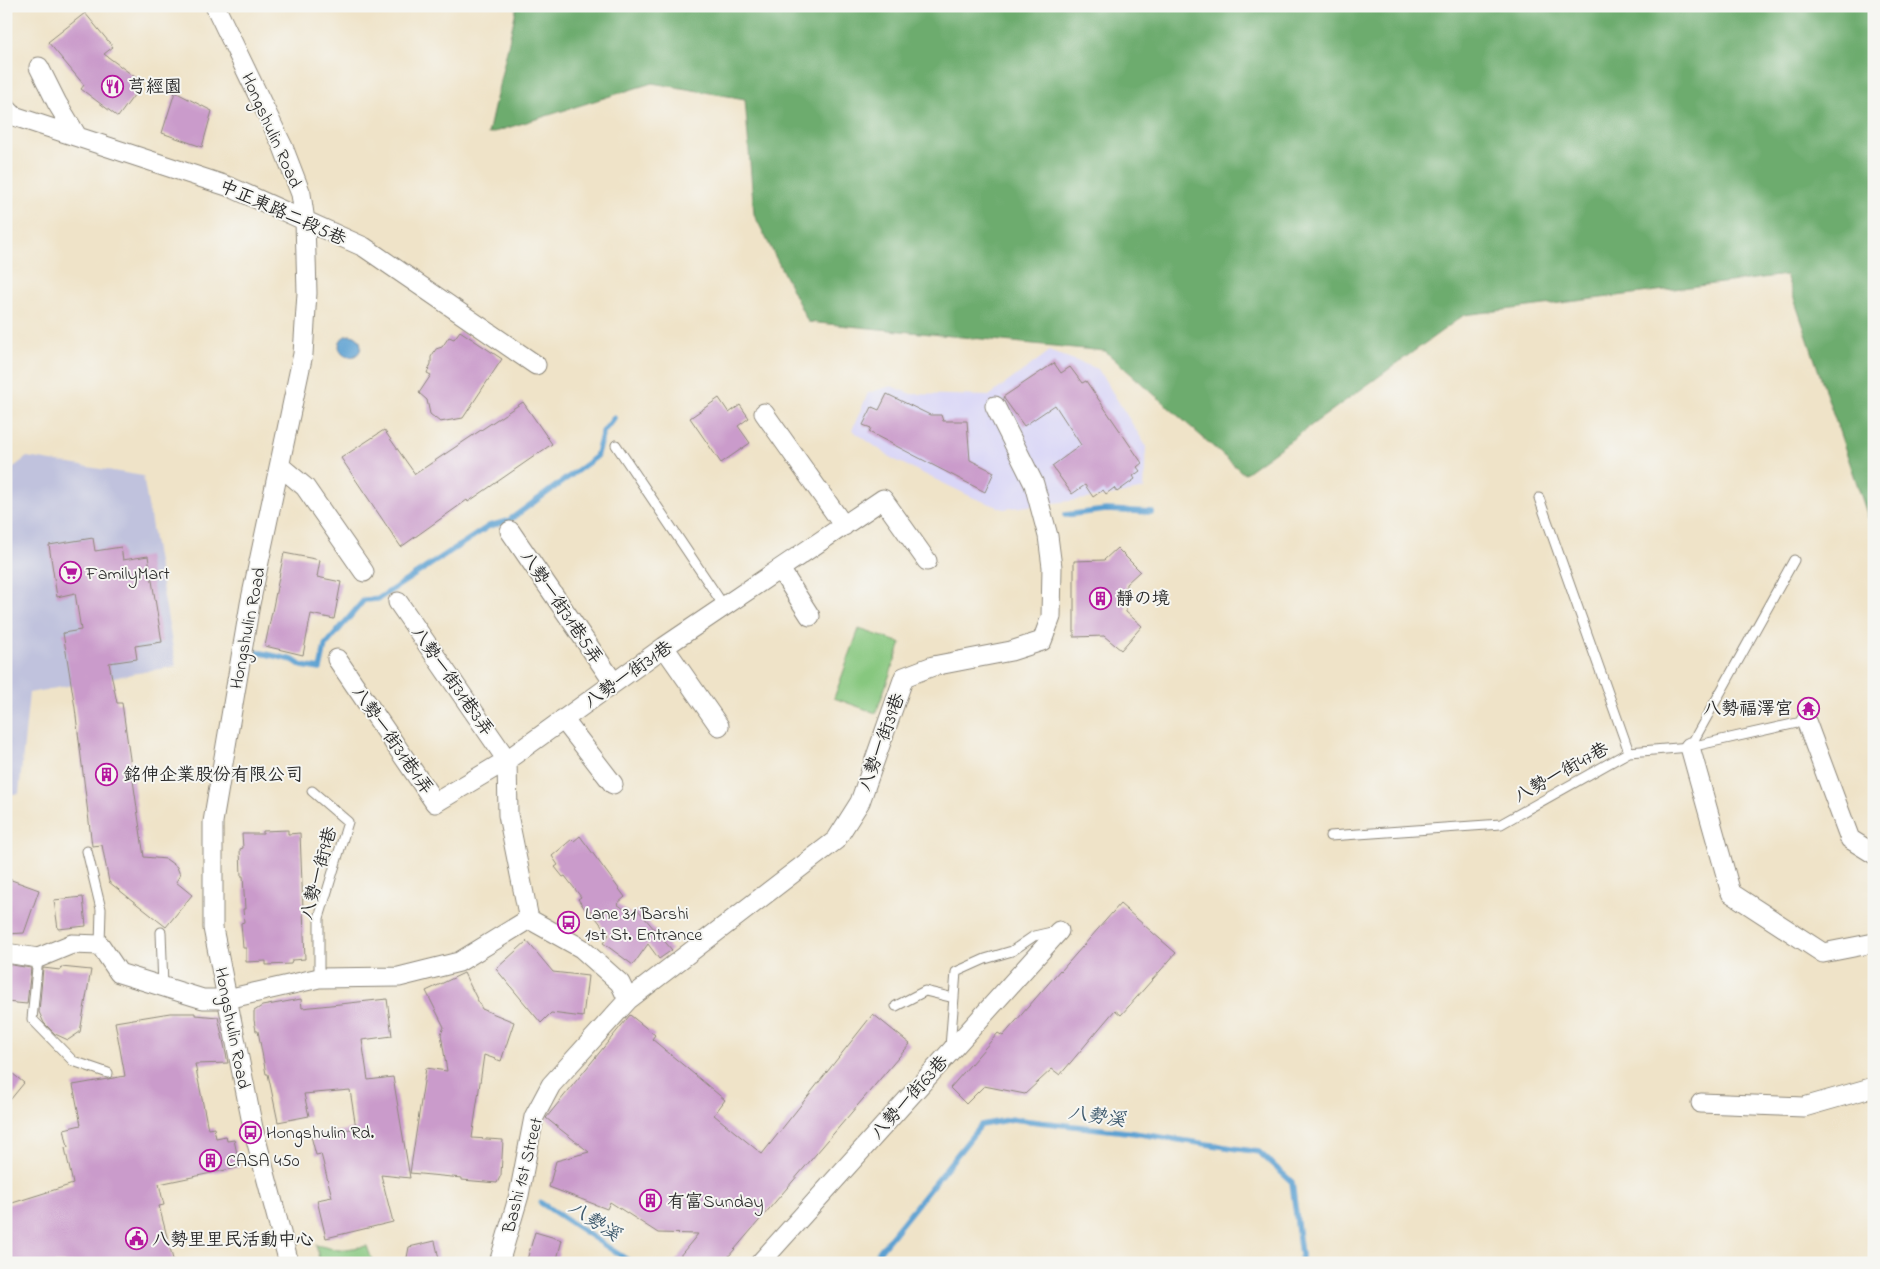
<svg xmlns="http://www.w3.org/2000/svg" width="1880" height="1269" viewBox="0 0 1880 1269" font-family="'Indie Flower','LXGW WenKai TC','Klee One',sans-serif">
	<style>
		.built { fill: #d9d6f7 }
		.industrial { fill: #c0c2dd }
		.green { fill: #87c77f; stroke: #597955 }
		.forest { fill: #6dac6e; stroke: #4c6c4c }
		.water { fill: #5ca0d1; stroke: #44667e }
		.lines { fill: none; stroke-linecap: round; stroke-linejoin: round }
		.stream { stroke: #5ca0d1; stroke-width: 5.5 }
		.building { fill: #ca9bcb }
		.service-casing { stroke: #8d877a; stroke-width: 11 }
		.minor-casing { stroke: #8d877a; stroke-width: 21 }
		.service { stroke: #fff; stroke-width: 9 }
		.minor { stroke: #fff; stroke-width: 19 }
		.labels { text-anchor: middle; stroke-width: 4; stroke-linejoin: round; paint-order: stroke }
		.poi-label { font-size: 18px; fill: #2b2b2b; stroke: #f6f6f2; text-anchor: start }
		.street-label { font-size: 18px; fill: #2b2b2b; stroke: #f6f6f2 }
		.water-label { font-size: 19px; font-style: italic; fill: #3f5a6d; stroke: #f6f6f2 }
	</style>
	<rect width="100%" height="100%" fill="#f6f6f2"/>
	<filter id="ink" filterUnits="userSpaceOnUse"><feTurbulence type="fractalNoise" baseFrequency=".02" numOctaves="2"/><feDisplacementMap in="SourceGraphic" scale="10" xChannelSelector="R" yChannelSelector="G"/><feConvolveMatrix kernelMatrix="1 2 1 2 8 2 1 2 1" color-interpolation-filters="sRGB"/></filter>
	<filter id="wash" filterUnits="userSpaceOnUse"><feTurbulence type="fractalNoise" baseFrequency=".0096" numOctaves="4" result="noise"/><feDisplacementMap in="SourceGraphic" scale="20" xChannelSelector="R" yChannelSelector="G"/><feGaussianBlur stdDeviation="1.12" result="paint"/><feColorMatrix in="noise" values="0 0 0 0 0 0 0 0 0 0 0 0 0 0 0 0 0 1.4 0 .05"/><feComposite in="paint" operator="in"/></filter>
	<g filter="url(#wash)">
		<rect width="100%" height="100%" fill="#efe3c8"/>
		<path class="built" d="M1050,351L1098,369L1146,446L1144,489L1110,496L1004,509L974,498L893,459L852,430L868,393L891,386L911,394L989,396Z"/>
		<path class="industrial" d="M27,457L143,476L176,666L29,693L19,794H6V473Z"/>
		<path class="green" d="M859,629L901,643L876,713L834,698Z
			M316,1245L339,1250L367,1246L373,1263H320Z"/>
		<path class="forest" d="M517,6H1874V534L1786,275L1464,315L1244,474L1105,351L808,322L754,214L745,99L652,83L488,134Z"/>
		<path class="water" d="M339 346a11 11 0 1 1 22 0a11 11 0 1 1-22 0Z"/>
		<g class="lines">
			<path class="stream" d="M1065,515L1106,510L1152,512
				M257,652L293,660L302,666L320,669L325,646L364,600L378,599L489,526L508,521L596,457L603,432L614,418
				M541,1203L632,1263
				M870,1263L981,1125L1012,1119L1127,1132L1259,1152L1292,1182L1302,1263"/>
		</g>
		<g id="blocks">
			<path class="building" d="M85,13L113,47L104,54L143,83L118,117L81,89L84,85L48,42Z
				M175,92L212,111L202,147L162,133Z
				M460,331L502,359L463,418L440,422L430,414L427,400L419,393L431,375L427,373L431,364V357L436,349L442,347L449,337L454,339Z
				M1054,363L1061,373L1070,367L1082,383L1086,381L1142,463L1137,467L1140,471L1133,476L1135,479L1117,492L1114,488L1106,494L1103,490L1093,497L1085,485L1072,494L1052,466L1081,445L1055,405L1024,426L1003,397Z
				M887,394L930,415H941L943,421H967L970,460L994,472L985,492L869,432L871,428L863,425L872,407L879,410Z
				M719,398L729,413L740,405L749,418L738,426L750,443L721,463L690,418Z
				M523,402L552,444L468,502L467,500L401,547L341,458L384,430L415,474Z
				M93,538L95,551L121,547L123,560L148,556L162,642L135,646L137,659L109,663L117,703H122L144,857L166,859L177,867L180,875L176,882L192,895L166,927L109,882L102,845L92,846L75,708L63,633L81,630L75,593L57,597L49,545Z
				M1117,548L1140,571L1126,584V612L1142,626L1121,650L1104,636L1074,637V561L1104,560Z
				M284,553L320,560L317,577L341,582L334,619L311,614L303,655L265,646Z
				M288,830V834L300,833L305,959L292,960L291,964L266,965V961L246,962V948H243L241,923L244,922L243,909H245L243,876H241L240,849L243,848L242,834H263V831Z
				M580,836L625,897L617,904L632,915L638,910L672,950L659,959L648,944L633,965L603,943L609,935L590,910L587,912L578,899L581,897L565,876L563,877L555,867L558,865L552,856L572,839L574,841Z
				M6,878L39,890L24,933L6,934Z
				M83,897L86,926L58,929L54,900Z
				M1120,904L1176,953L1121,1015L1115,1010L1060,1075L1052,1069L1025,1094L984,1086L966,1104L950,1088L998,1033L1003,1036L1060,970L1061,971Z
				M527,941L553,972L588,976L583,1017L551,1013L541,1023L496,969Z
				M6,964L31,968L27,1004L6,1002Z
				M61,967L91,970L80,1032L68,1040L55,1034L44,1023L39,1012L43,968L60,970Z
				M464,973L482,1009L514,1022L501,1061L484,1055L472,1138L503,1140L501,1175L497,1183L462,1180V1178L410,1173L426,1068L447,1071L441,1034L444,1027L426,991Z
				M301,999L302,1008L387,999L392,1036L362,1040L368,1080L393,1077L410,1178L381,1175L393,1222L326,1238L317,1200L332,1197L321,1154L316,1155L311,1136L356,1128L350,1090L304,1094L309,1116L278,1122L268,1074H266L258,1031H256L254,1020V1011L262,1006Z
				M170,1013H195V1015L218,1017L228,1063L195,1064L208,1129L214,1128L216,1138L226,1136L227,1141L234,1140L240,1167L159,1184L164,1205L159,1206L174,1263H6V1205L73,1184L65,1148L68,1147L64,1129L81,1125L73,1085L125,1076L115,1022Z
				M873,1014L910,1044L723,1263H674L698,1234L658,1233L610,1202L607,1209L549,1187L556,1161L589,1152L546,1118L630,1015L655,1035L652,1039L725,1100L714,1115L762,1154Z
				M6,1068L24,1083L6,1105Z
				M535,1232L562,1240L556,1263H526Z
				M435,1241L440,1263H406L409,1247Z"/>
		</g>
	</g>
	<g filter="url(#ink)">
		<use href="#blocks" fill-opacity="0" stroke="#8d877a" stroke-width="1"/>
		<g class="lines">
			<defs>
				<path id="service" d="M616,445L724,606
					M1690,747L1794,560
					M1629,752L1690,747L1806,721
					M312,791L348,822L319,918V978
					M1330,836L1501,824L1629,752L1539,498
					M87,851L101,909L100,945
					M161,932L163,987
					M38,958L32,1019L73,1061L108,1073
					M896,1006L925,991L954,998
					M950,1047L956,972L985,959L1012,951L1034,936L1056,931"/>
				<path id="minor" d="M215,6L283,147L301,194L305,221L307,293L303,354L250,604L213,822V928L253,1128L289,1263
					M39,67L57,103L77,136
					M6,108L14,116L230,187L364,247L536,365
					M764,413L844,526
					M280,466L305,487L364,572
					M510,531L614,683
					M780,569L810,616
					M664,647L719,726
					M337,659L435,803L507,760L398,602
					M563,719L613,784
					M1806,721L1850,839L1874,854
					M1690,747L1731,893L1823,953L1874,943
					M529,919L508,815L507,760L664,647L883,499L927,561
					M6,953L38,958L72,944L100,945L119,973L203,999H227L319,978L399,977L459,962L529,919L581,948L620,983L628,1000L551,1085L534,1117L519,1195L499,1263
					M628,1000L836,840L860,802L904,677L933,666L1011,651L1042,641L1051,617L1052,567L1048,536L1034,484L995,406
					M1701,1103L1804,1107L1874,1087
					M760,1263L1059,931"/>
			</defs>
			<use href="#service" class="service-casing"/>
			<use href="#minor" class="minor-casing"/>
			<use href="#service" class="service"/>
			<use href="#minor" class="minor"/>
		</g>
	</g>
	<defs>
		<symbol id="restaurant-ring" viewBox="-11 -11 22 22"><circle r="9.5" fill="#f6f6f2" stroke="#b5179e" stroke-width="1.5"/><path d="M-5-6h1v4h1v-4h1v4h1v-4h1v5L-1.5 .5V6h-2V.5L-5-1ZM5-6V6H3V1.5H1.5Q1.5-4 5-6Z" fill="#b5179e"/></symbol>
		<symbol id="supermarket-ring" viewBox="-11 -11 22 22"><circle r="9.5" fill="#f6f6f2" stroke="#b5179e" stroke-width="1.5"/><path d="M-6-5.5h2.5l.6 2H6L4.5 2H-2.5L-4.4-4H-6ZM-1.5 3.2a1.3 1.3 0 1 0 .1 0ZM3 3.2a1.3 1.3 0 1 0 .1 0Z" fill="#b5179e"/></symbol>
		<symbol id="building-ring" viewBox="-11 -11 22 22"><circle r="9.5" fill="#f6f6f2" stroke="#b5179e" stroke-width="1.5"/><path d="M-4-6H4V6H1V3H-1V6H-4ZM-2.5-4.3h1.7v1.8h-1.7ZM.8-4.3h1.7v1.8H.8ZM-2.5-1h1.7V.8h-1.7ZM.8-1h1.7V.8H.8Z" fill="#b5179e"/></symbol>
		<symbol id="temple-ring" viewBox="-11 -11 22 22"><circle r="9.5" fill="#f6f6f2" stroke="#b5179e" stroke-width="1.5"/><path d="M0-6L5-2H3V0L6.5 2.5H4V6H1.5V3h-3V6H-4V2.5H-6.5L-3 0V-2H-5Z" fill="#b5179e"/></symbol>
		<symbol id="bus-ring" viewBox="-11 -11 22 22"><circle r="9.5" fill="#f6f6f2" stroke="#b5179e" stroke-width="1.5"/><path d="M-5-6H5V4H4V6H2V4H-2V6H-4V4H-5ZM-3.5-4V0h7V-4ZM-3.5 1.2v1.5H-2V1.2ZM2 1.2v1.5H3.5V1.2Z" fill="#b5179e"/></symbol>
		<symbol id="civic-ring" viewBox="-11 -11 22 22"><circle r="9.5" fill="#f6f6f2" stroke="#b5179e" stroke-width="1.5"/><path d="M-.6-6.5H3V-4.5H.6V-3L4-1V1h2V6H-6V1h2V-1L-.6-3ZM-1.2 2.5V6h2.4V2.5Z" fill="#b5179e"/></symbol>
	</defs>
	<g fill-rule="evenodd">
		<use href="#restaurant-ring" x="100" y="74" width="25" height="25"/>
		<use href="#supermarket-ring" x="58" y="560" width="25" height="25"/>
		<use href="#building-ring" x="1088" y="586" width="25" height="25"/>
		<use href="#temple-ring" x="1796" y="696" width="25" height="25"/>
		<use href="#building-ring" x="94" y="762" width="25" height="25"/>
		<use href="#bus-ring" x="556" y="910" width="25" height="25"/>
		<use href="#bus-ring" x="238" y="1120" width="25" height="25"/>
		<use href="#building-ring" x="198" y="1148" width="25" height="25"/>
		<use href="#building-ring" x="638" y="1188" width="25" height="25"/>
		<use href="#civic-ring" x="124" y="1226" width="25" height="25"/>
	</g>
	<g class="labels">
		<g class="poi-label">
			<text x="128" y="92">芎經園</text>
			<text x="86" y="579">FamilyMart</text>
			<text x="1116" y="604">靜の境</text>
			<text x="1793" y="714" text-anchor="end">八勢福澤宮</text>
			<text x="123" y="780">銘伸企業股份有限公司</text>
			<text x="585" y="919">Lane 31 Barshi<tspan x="585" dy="21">1st St. Entrance</tspan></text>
			<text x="266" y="1138">Hongshulin Rd.</text>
			<text x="226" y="1166">CASA 450</text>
			<text x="667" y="1207">有富Sunday</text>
			<text x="152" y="1245">八勢里里民活動中心</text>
		</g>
		<g class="street-label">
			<text transform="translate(272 130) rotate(66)" y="6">Hongshulin Road</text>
			<text transform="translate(283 212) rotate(24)" y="6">中正東路二段5巷</text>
			<text transform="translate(562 607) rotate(56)" y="6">八勢一街31巷5弄</text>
			<text transform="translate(247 628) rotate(-79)" y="6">Hongshulin Road</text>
			<text transform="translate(628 674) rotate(-35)" y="6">八勢一街31巷</text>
			<text transform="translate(453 681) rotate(55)" y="6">八勢一街31巷3弄</text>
			<text transform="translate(393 740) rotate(55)" y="6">八勢一街31巷1弄</text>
			<text transform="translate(881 742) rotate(-70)" y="6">八勢一街39巷</text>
			<text transform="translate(1561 772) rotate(-29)" y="6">八勢一街47巷</text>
			<text transform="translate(318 873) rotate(-75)" y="6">八勢一街9巷</text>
			<text transform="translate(233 1028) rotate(79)" y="6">Hongshulin Road</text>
			<text transform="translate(909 1097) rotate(-48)" y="6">八勢一街63巷</text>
			<text transform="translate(522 1175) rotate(-76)" y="6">Bashi 1st Street</text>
		</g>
		<g class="water-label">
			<text transform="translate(1097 1115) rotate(8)" y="7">八勢溪</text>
			<text transform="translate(595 1220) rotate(33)" y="7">八勢溪</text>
		</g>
	</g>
	<rect width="1880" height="1269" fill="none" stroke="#f6f6f2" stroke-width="25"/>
</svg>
